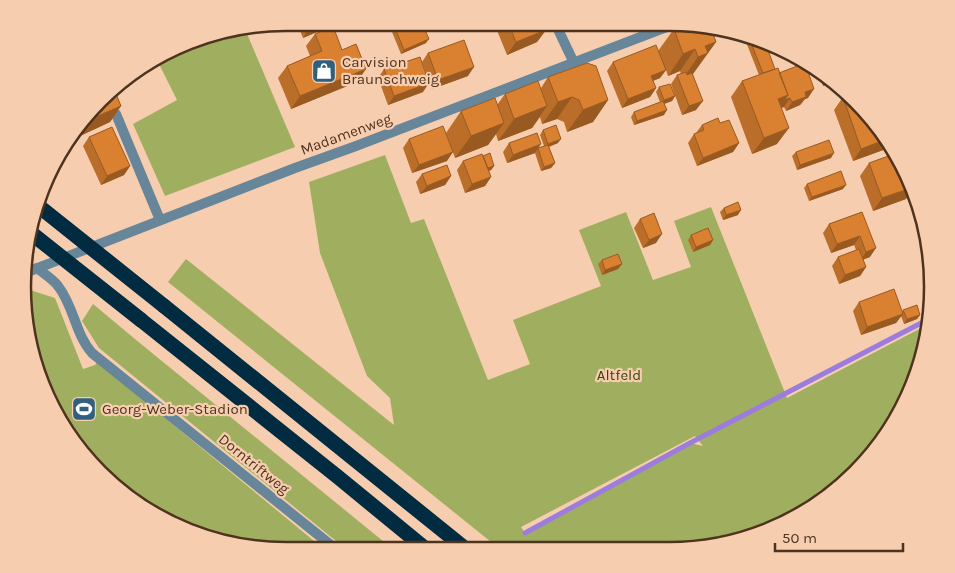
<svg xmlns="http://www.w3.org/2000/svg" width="955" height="573" viewBox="0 0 955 573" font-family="Karla,sans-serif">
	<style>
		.green { fill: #a0af5f; fill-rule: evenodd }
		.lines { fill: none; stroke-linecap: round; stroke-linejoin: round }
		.stream { stroke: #9c7cdd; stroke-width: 5 }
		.service { stroke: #68869a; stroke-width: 10 }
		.minor { stroke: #68869a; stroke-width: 10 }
		.motorway { stroke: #002b41; stroke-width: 15 }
		.motorway-bridge { stroke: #002b41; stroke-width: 15 }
		.wall { fill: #bb6e2a }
		.shaded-wall { fill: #995a22 }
		.building { fill: #da8031; stroke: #995a22 }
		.labels { text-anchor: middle; stroke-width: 4.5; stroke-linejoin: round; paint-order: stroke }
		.poi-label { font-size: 15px; fill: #4e331e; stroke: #f7cdaf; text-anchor: start }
		.street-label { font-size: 15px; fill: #4e331e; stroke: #f7cdaf }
		.park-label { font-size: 15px; fill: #3b4213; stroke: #f7cdaf }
		.rim { fill: none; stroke: #4e331e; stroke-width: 2.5 }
	</style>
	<rect width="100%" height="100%" fill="#f7cdaf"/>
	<path class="green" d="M245,29L295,147L165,196L133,124L177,100L157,60L202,36Z
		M385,155L411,223L424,219L488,380L530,364L513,320L601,286L579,230L626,212L653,280L691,267L674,221L711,207L787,398L927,325V338L888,433L843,485L800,515L737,541L686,550H501L168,282L186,259L394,425L390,398L367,376L320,253L309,182ZM695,436L703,446L690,443L525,533L521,527Z
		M30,290L55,298L83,369L95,365L97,362L325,550H269L201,536L140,506L77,447L36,371L23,292Z
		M93,304L141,344L394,550H347L99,348L82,321Z"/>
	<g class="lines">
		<path class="stream" d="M525,533L690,443L927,320"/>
		<path class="service" d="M116,114L160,220
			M37,268C44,274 53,279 58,286C74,306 75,334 92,353L337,550"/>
		<path class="minor" d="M555,23L574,63
			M25,273L295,168L356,146L677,23"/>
		<path class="motorway" d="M164,306L467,550
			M141,320L338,477L427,550"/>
		<path class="motorway-bridge" d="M36,204L164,306
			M31,233L141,320"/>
	</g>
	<path class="wall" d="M297,23H335L333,25L303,38Z
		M401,23H422L426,43L401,54L392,32L395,28L402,25Z
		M494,23H543L546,30L537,42L507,55Z
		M585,23H607L588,30Z
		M674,29L716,42L693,74L696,110L682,115L671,84L677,75L681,74L680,71L668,76L666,70L660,78L653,81L656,88L650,97L622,108L607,71L613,62L658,51Z
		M315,34L342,50L357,82L291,109L278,78L287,66L310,56L306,46Z
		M744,35L754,37L775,69L808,98L805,99L800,105L786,111L784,107L781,108L777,144L752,154L731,97L742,81L759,75L746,42L747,41Z
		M428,53L468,76L432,89L422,62Z
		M816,68L831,83L823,86Z
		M384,69L423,92L388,105L378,78Z
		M548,77L608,100L593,122L567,132L564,122L557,119L542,124L540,117L532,128L498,141L496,134L488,145L455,158L446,133L461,111L497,105L505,94L541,88Z
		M659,87L675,96L672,101L664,104V115L634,125L631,117L634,112L660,102L656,92Z
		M114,89L121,106L110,122L80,136L76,128L77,126Z
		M843,97L886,149L853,161L834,110Z
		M720,123L739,143L733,152L697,166L688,143L694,134L696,133L702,125Z
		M543,130L558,143L549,147L555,163L551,168L541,171L535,153L507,163L503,152L509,143L538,148L544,146L540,135Z
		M89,137L130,166L124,175L101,185L83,146Z
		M409,139L447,161L412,173L403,148Z
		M796,152L831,158L797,170L792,156Z
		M483,156L494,166L491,170L489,171L491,177L485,186L465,193L457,170L463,161Z
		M869,163L906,199L873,211L860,176Z
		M422,174L451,176L445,185L420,194L416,182Z
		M807,184L843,189L809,201L804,188Z
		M724,208L738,215L723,220L720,212Z
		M862,212L870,257L863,259L866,267L860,276L839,284L832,266L838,257L856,250L854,245L831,253L823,233L829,224Z
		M640,219L656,243L643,248L634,228Z
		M691,235L713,240L710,245L693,252L688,240Z
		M602,260L622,264L618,269L602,275L598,264Z
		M859,302L902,312L903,310L920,315L917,319L904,324L901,316L896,323L861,335L853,311Z"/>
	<path class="shaded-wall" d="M333,23H335L333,25L303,38L306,33Z
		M593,23H607L588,30Z
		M546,30L537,42L507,55L516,42Z
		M429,39L426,43L401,54L404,50Z
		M716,42L692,75L683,79L705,46Z
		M695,49L680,71L668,76L683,54Z
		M474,67L468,76L432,89L438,80Z
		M366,69L357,82L291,109L300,96Z
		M666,70L660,78L645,84L651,76Z
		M827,79L831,83L823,86Z
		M429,83L423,92L388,105L394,96Z
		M656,88L650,97L622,108L628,99Z
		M814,89L808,98L805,99L800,105L786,111L792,102L805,92Z
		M788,95L790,98L784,107L778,109V99Z
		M675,96L672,101L661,105L664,100Z
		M572,97L557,119L542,124L558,102Z
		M608,100L593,122L567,132L583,110Z
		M703,101L696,110L682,115L689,106Z
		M121,106L110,122L80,136L91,119Z
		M547,106L532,128L498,141L514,119Z
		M667,110L664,115L634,125L637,121Z
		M504,123L488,145L455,158L471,136Z
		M789,128L777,144L752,154L764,138Z
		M561,139L558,143L545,148L548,144Z
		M887,139L890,144L886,149L853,161L861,149Z
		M739,143L733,152L697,166L703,158Z
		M541,144L535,153L507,163L513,155Z
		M453,152L447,161L412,173L419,165Z
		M834,153L831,158L797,170L800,165Z
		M555,163L551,168L541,171L544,167Z
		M130,166L124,175L101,185L107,176Z
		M494,166L491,170L481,174L484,170Z
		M451,176L445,185L420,194L427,186Z
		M491,177L485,186L465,193L472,184Z
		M846,185L843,189L809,201L812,197Z
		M908,189L910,193L906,199L873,211L882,198Z
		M741,210L738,215L723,220L726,215Z
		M662,234L656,243L643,248L649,240Z
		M860,236L854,245L831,253L837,244Z
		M713,240L710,245L693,252L696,247Z
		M876,248L870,257L860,261L866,252Z
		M622,264L618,269L602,275L605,270Z
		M866,267L860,276L839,284L845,275Z
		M903,314L896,323L861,335L867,327Z
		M920,315L917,319L904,324L907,319Z"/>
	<path class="building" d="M302,23H333L306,33Z
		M406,23H422L429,39L404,50L395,28Z
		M508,23H543L546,30L516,42Z
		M688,23L711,28L716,42L705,46L708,53L698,57L695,49L683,54L674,29Z
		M333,26L342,50L356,44L366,69L300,96L287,66L322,51L315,34Z
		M753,36L765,42L775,69L763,73L749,38Z
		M464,40L474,67L438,80L428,53Z
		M656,45L666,70L651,76L656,88L628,99L613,62Z
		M420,57L429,83L394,96L384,69Z
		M587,63L596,66L608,100L583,110L579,100L572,97L558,102L548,77Z
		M805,63L814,89L805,92L806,97L792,102L790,98L784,100L788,95L779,73Z
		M778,68L788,95L778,99L789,128L764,138L742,81Z
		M686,72L687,75L692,73L703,101L689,106L677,75Z
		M538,81L547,106L514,119L505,94Z
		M670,84L675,96L664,100L659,87Z
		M114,89L121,106L91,119L89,114Z
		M844,96L887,139L861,149L843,97Z
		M495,98L504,123L471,136L461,111Z
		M663,101L667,110L637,121L634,112Z
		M718,118L720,123L729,120L739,143L703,158L694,134L704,130L702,125Z
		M556,125L561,139L548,144L543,130Z
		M443,126L453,152L419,165L409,139Z
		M112,127L130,166L107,176L89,137Z
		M537,133L541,144L513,155L509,143Z
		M829,140L834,153L800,165L796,152Z
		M548,145L555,163L544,167L538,148Z
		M490,153L494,166L488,168L483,156Z
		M482,154L491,177L472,184L463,161Z
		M894,154L908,189L882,198L869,163Z
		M447,165L451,176L427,186L422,174Z
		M841,171L846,185L812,197L807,184Z
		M738,202L741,210L726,215L724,208Z
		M862,212L876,248L866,252L860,236L837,244L829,224Z
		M654,213L662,234L649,240L640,219Z
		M708,228L713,240L696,247L691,235Z
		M859,249L866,267L845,275L838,257Z
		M618,254L622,264L605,270L602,260Z
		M894,289L903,314L867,327L859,302Z
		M917,305L920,315L907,319L903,310Z"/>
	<defs>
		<symbol id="shop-square" viewBox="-11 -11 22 22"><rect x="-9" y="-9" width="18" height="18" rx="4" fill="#2f607e" stroke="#f7cdaf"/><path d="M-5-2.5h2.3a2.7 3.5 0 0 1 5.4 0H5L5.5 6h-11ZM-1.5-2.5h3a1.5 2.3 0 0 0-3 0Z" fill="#fff"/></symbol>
		<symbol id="stadium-square" viewBox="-11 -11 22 22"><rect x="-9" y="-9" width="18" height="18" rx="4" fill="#2f607e" stroke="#f7cdaf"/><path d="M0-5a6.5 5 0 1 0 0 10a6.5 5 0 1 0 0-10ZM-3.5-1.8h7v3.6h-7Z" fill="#fff"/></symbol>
	</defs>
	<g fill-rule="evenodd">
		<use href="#shop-square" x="310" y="57" width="28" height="28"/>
		<use href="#stadium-square" x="70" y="395" width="28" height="28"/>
	</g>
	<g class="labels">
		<g class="poi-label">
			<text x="342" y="67">Carvision<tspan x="342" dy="17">Braunschweig</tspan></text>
			<text x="102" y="414">Georg-Weber-Stadion</text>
		</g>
		<g class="street-label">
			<text transform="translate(346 134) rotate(-20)" y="5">Madamenweg</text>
			<text transform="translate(254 464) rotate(39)" y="5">Dorntriftweg</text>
		</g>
		<g class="park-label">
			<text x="619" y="380">Altfeld</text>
		</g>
	</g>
	<path d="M0 0H955V573H0ZM286 31H669A255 255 0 0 1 924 286V287A255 255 0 0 1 669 542H286A255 255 0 0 1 31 287V286A255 255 0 0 1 286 31Z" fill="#f7cdaf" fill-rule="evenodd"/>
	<path class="rim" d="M286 31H669A255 255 0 0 1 924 286V287A255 255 0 0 1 669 542H286A255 255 0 0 1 31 287V286A255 255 0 0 1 286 31Z"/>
	<path d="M775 543v8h128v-8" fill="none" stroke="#4e331e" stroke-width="2.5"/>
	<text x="782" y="543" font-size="15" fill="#4e331e" stroke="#f7cdaf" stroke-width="4" paint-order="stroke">50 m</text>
</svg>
